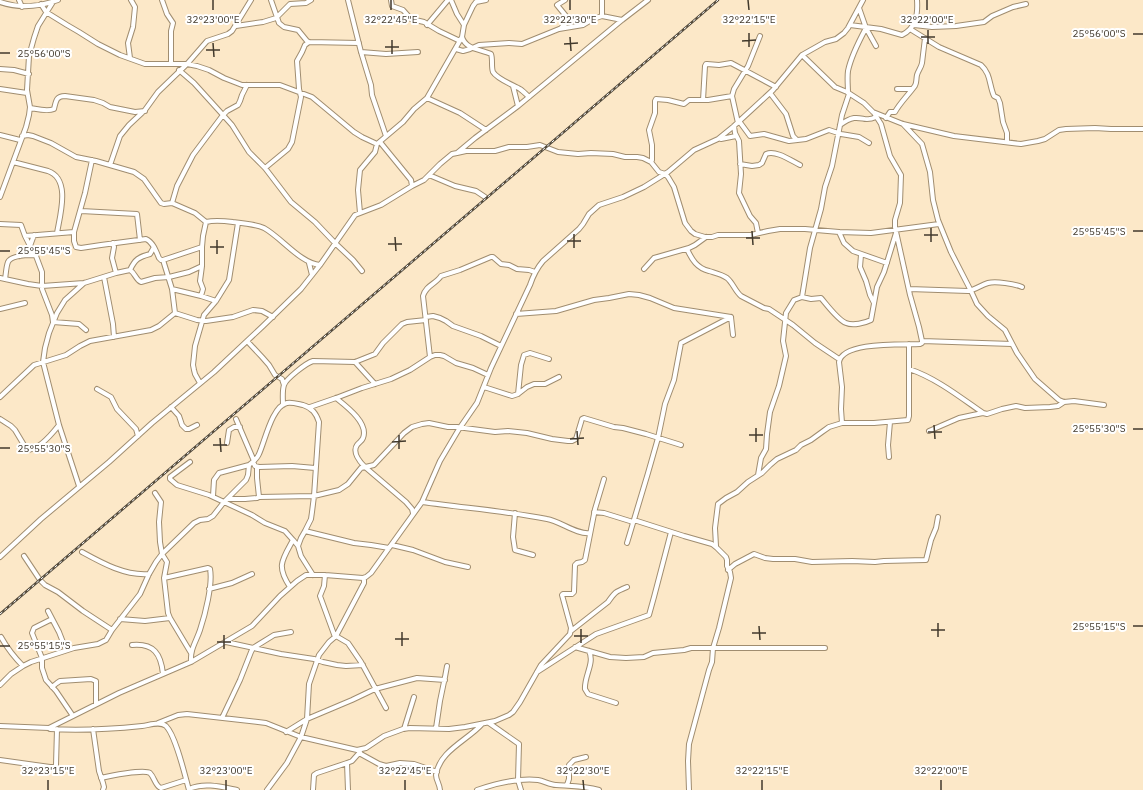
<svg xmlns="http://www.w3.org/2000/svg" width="1143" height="790" viewBox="0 0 1143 790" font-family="'IBM Plex Sans',sans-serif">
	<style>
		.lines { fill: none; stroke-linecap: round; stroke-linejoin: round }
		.minor-casing { stroke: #a08d70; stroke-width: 6 }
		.minor { stroke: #fff; stroke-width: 4 }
		.rail-casing { stroke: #544b3c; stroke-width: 2.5 }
		.rail { stroke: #fff; stroke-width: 1; stroke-dasharray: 3; stroke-linecap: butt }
		.ticks { fill: none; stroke: #41392c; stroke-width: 1.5 }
		.ticks-label { font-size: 10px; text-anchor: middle; fill: #41392c; stroke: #fff; stroke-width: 4; stroke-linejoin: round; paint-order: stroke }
	</style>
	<rect width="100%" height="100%" fill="#fce8c8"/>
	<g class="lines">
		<defs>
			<path id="minor" d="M19,0L22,7
				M162,0L167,14L173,23L171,31V64
				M271,0L279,23L284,27L298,30L307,41L309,42L359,43
				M348,0L361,52L371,85L372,95L386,136
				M391,0L392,6L403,10L411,19L424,22L439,31L460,41
				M451,0L457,14L464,25
				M0,2C20,9 38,7 58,0
				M41,4L46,12L67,25L79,32L98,44L120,55L145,64H187L197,66L209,70L224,78L242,85H280L312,97L354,132L362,137L377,144
				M602,16V0
				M427,25L448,0
				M850,25L881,29L902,35C916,28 918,15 917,0
				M914,25L932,27L956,26L984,22L992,16L1013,7L1026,4
				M236,26L263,22L276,18L290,4L306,3L311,0
				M561,28L567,22L566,16L557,5L565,0
				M866,28L876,46
				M910,29L939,47L981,65C991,74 989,85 994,96L998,98L1000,103L1003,122L1007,133V142
				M462,37C466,50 481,49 491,54C493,59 491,67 493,72C497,79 513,85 520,89C523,91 526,94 529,97
				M456,49L463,51L470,49L479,45L509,43L522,44L559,29L583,25L593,19L602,16L622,20
				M361,52L386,54L418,52
				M802,55L835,87L847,92L864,103L873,112L903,124L954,136L1021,144L1038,141L1045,139L1059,130L1066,129L1095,128L1111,129H1143
				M130,58L128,43L133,27L135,7L131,0
				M0,69L14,70L29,74
				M179,70L194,83L223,115L232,125L249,152L265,168L291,202L315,222L335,243L353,260L362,271
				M247,85L242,95L240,101L238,105L227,111L223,115L193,155L177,186L172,203L195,213L206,222C214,220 225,221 233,222C243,223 255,224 264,228C282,238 300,263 320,265
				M513,86L518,106
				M0,89L27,93
				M897,89H911
				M770,93L786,114L793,136L796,139
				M848,93C848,86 847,78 848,71C851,56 859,41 866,28L859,8
				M427,98L460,113L486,130
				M703,100L705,66L706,64H707L719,65L731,63L776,87
				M30,108C37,109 47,112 54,109C56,101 56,96 65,96L94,100L103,103L110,107L135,112L145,111
				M874,113L881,124L890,156L901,175L900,203L895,220V227L910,295L919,327L922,341
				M886,118L890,112H895C899,104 909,94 914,87C917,84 916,79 917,75C918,71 921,68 922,63C923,55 924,46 925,38
				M739,121L750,136L764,134L789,141L806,139L829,130L841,134L859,137L869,143
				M738,123L732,96L734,89L748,66L760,36
				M903,124L922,144L930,172L933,200L938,220L951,252L971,291L977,304L988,316L1005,330L1017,353L1035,379L1059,400L1064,402L1074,401L1104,405
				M840,125C844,122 848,119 854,118C864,117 865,122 876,117
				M734,126L735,133L739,141L741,174L739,193L750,216L756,223L758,233
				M0,135L20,140
				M22,136L28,135L33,136L51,143L76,157L96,161L134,172L144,179L161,203L164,204L172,203
				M721,139L736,136
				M380,142L411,180L412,186
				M457,153L466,151H495L509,147H527L540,145L558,152L578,154L591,153L613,154L625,157H637L643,158L651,162L659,172L665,174L668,177L674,187L685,223L691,231L695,234L705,237H712L718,235H751L768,231L780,229H805L839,232L871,233L939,224
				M92,160L85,193L74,232V241L76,247L81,248L101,245L146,239C153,242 156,251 159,258L161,260H163L202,247L203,236L206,222
				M13,162L48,171C71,179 60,215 57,233
				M651,162L652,160V145L649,130L655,113V101L656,99L668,100L684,104L689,100H708L732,96
				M740,164L752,166L759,165L762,163L766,154C776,150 790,160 800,165
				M110,165L120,136L129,125L145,110L158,92L187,64L207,41L228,34L232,31L251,0
				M265,168L288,149L292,142L301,97L299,89L297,61L302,52L305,45L309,42
				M429,175L455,186L476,191L485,197
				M0,197L26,127L29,115L30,107L27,90L29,56L34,38L38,26L53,2
				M81,211L137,214L140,240
				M360,213L358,190L360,170L375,152L377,144L403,122L414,109L427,98L462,37L464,25L473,6L476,2L486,0
				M0,224L21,225L25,236L74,232
				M839,232L844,243L853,251L887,263
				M25,236L30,246L32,252L36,256L42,272V289L52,315L53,322L79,324L86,330
				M113,243L114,247L112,258L116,273
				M687,249C692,260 697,268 709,271C715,273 721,274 727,278C733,283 735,291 741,296L764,308L769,309L793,325L815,343L839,359
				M861,255L860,267L866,281L870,295L874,303
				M20,256L30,246L34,235
				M163,260L172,289L201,296L216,301
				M309,263L312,275
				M644,269L654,258L689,248L695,245L706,237
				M130,270C135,273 136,280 141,282L155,278L169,277L189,272L202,266V247
				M130,270C135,259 139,257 150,254L154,247
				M104,277L113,324L114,337
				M0,278L28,284L42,286L84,283L116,273L130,270
				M5,279C6,274 6,267 8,262C11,255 28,255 35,255
				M172,289L175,313
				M909,289L968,291C975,290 981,285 988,283C996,281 1015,284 1022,287
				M201,296L203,289L200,281L202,266
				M802,297L811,299L821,298C827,305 838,320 846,323C853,326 865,323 871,320L877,287L884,272L896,233
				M0,309L25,303
				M516,314L556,311L594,300L609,298L629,294L639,295L650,298L674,308L731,317L733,335
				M426,317L433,316L440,318L446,321L453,326L481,336L501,346
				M247,341L262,357L269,365L275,375L282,379L284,385
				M430,357L423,296C426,285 436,284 441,276L460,270L491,257H493L501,264L509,265L517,269L529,270L535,272
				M355,362L375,384
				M909,369C936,378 960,397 983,413
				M200,383L195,374L194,370L193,365L195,346L204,315L216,301L229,280L238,223
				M484,387L512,396L518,394L527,387L534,384H545L559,377
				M97,389L111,397L117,409L136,429L138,436
				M518,394L521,365L524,355L530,353L549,359
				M0,397L34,365L66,355L80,346L90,341L151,330L159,326L175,313L197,320L206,321L233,317L253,310L262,311L273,317
				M336,398C346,406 369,423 363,438C362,441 359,442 357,445C352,452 360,462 365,467L406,502L412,509L413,513
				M283,405C283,399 282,391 284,385C286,379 306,363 313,361L355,362L375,354L383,343L402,324L407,322L426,320
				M171,407L179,416L182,425L186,429H189L197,425
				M310,407L336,398L362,388L391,379L410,370L430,357L435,355H440L444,356L456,363L473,368L488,375
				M0,419L11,426L15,430L27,450C39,450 52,434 59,425
				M236,419L254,461
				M842,423L841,409L842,387L839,362C843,341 903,345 920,344L922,343V341L1012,344
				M929,431L959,418L973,415L983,413L987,414L1002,409L1016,406L1025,408L1050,407L1058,406L1064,402
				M227,443L229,430L234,427H240
				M889,457L888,445L890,422
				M190,462L170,477V479L177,485L209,495L252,515L265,523L285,531L293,540L294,541L298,546
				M253,462L255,466L259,467L292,466L315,468
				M257,467V478L259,497
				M758,475L761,458L766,449L767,434L770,412L779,386L786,356L783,341L786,313L794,300L802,297L810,248L821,209L825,187L832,166L842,115L849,94
				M79,486L59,425L43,362L45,348L49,333L57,313L65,300L84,283
				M155,493L161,502L159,522L160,542L162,554L167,562L164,578L168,613L170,618L191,653
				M213,496L214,480L219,473L249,465
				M228,499H245L257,498L259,497L314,496L339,490L348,484L361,468L374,465L404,433L412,427L422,424L429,423L448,427H457L495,432L508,431L527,433L552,439L568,441H572L576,439L582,419L584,418L614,427L623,428L646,434L681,445
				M422,502C464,508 505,511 547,519C560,521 577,535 590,533
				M594,512L604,513L633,522
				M515,513L513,537L515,550L533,555
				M634,520L684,536L712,544L717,548L726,557L727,560V566L730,572L731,578L719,628L713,648L712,662L709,670L689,744L688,761L689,790
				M305,531L354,543L371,545L389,548
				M627,543L648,473L658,438L665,404L674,380L681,343L731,317
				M392,545L413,550L445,562L468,567
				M716,546L715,528L718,504L726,498L737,492L748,482L762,473L770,465L777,459L796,450L801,445L811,440L822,432L829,427L842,423H874L908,420L909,416V344
				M82,552C102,563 125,576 149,574
				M24,556L40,580L45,585L58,592L83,611L112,630
				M0,557L41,519L109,462L152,423L214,372L263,326L301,289L320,265L355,215L381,205L412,186L424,180L440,164L452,154L457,153L475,138L518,106L622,20L648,0
				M728,570L735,564L754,554L765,558L773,559H795L812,562L852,561L875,562L884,561L926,560L931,540L936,528L938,517
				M325,575L324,586L320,596L335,637
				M164,578L208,568L210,569C213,584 205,615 200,630C196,642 190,649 191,662
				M290,587C276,566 282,560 293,540
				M209,589L232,583L252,574
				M48,611L59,632L66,650
				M52,619L34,628L32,633L42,658V668L46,680L56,691L73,716
				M120,619L145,621L170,618
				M571,631L608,602C615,592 615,592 627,587
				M336,636L348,643L361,662L386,708
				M1,637C7,648 14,657 23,666
				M226,642L281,654L314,659L323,662L337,665L346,666L363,665
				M132,645C154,643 161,654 163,674
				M575,647L610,657L626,658L644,657L653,653L684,650L691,648H825
				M589,651C595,663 584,676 585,689L588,694L616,703
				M537,672L596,634L649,615L654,597L671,532
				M0,685L11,674L23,666L31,662L74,648L98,644L106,640L112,630L140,594L149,574L156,562L162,554L194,523L200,520L208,519L213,516L224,502L246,480L248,475L249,465C253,462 257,459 259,454C265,441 272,406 287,403C292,402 298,404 303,405C312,408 316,413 319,422L314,496L312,512L311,519L305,531L301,538L298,546L301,556L313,575
				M52,687L57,683L60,681L91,679L96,681V704
				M222,718L240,680L251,652L253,648L274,635L291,632
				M158,723L178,715L187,714L258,722L266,723L301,737L357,750L366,748L384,736L403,729L410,728L449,729L465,727L495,721L509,715L513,712L520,702L541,665L570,634L571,628L562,595L563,594H572L574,592L575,565L577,563L582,562L585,560L595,509L604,479
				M489,723L519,744L518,780L521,790
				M0,726L49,728L119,693L191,662L252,626L280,596L297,581L306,575H325L363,578L366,577L371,573L422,502L440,461L459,429L477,403L491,368L530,285C533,276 537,268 543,261L579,229L583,224L589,214L599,205L623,197L644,187L668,172L694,150L718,139L734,126L773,90L802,55L825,42L836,39L844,33L848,28L863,0
				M436,728L440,701L445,677L447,666
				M50,729C80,731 113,729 142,726C150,725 160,721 166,726C176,736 185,776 189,790
				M93,729L99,771L103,783L104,787L103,790
				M404,729L414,697
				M286,732L307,719L352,700L375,689L417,678L445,680
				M359,753L379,764L386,766L400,763L414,764L437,772
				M0,760L50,767H55L56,765L57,729
				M347,763L348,790
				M101,778C109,776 144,769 150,773C155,778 155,786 161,788L186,780
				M567,785L569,779V765L574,760L586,757
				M189,789C204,782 222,787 237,790
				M267,790L287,763L301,737L307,719L309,684L319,655L329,642L336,636L364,583V580L363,578
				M313,790L314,775L317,773L347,763L352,761L360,752
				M440,790C440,785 436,780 436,775C439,751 468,740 482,724
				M477,790C497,783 517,778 538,780C544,781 550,785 556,785C570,786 585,786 599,790"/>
		</defs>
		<use href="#minor" class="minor-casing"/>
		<use href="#minor" class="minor"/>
		<defs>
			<path id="rail" d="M0,614L718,0"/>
		</defs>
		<use href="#rail" class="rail-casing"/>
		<use href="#rail" class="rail"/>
	</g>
	<path class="ticks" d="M213,0V10M391,0V10M570,0V10M748,0L749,10M927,0V10M928,30V44M749,33V47M1133,34H1143M570,37L571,51M921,37H935M392,40V54M742,41L756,40M213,43L214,57M564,44L578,43M385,47H399M206,50H220M0,53H10M931,228V242M752,231L753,245M1133,231H1143M574,234V248M924,235H938M395,237L396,251M746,238H760M217,240V254M567,241H581M388,244H402M210,247H224M0,251H10M934,425L935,439M756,428V442M1133,429H1143M577,431L578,445M928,432H942M399,435V449M749,435H763M220,438L221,452M570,439L584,438M392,442L406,441M213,445H227M0,448H10M938,623V637M759,626L760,640M1133,626H1143M581,629V643M931,630H945M402,632V646M752,633H766M224,635V649M574,636H588M395,639H409M217,642H231M0,646H10M48,780V790M226,780V790M405,780V790M583,780L584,790M762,780V790M941,780V790"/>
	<g class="ticks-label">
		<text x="213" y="23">32°23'00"E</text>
		<text x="391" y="23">32°22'45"E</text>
		<text x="570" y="23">32°22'30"E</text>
		<text x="749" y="23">32°22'15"E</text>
		<text x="927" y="23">32°22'00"E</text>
		<text x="1099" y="37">25°56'00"S</text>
		<text x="44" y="57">25°56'00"S</text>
		<text x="1099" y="235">25°55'45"S</text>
		<text x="44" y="254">25°55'45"S</text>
		<text x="1099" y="432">25°55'30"S</text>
		<text x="44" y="452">25°55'30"S</text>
		<text x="1099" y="630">25°55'15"S</text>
		<text x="44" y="649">25°55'15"S</text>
		<text x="48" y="774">32°23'15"E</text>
		<text x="226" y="774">32°23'00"E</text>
		<text x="405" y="774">32°22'45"E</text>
		<text x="583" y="774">32°22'30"E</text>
		<text x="762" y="774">32°22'15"E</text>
		<text x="941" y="774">32°22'00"E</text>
	</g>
</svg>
